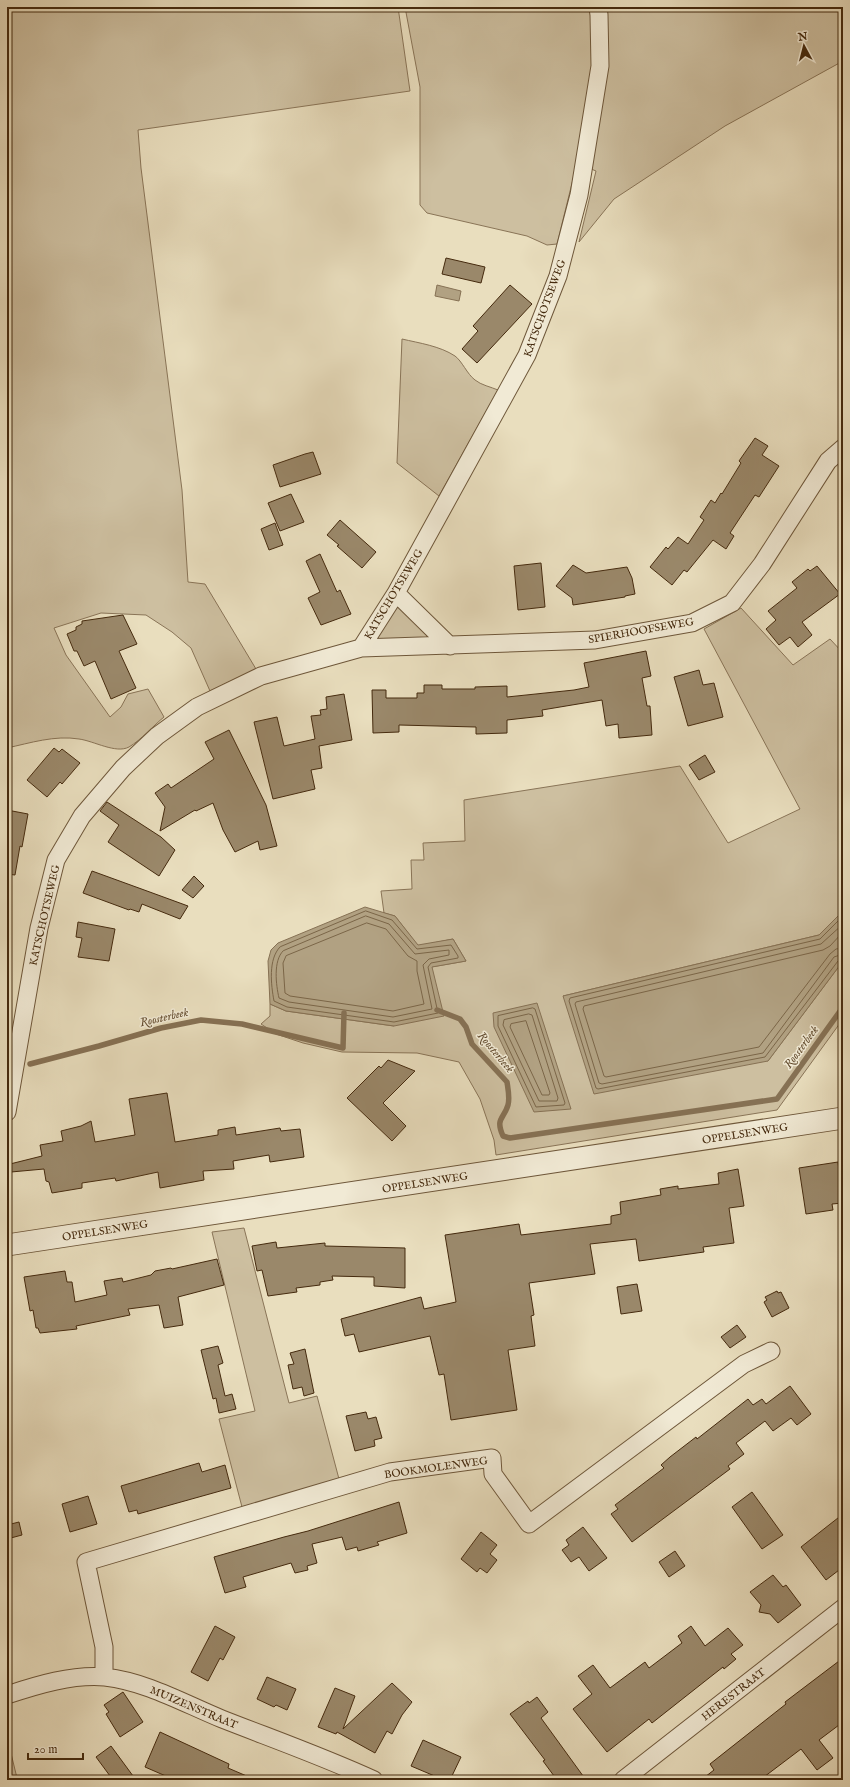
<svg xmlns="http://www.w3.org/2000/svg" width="850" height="1787" viewBox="0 0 850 1787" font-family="'IM FELL English',serif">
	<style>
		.green { fill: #cdbfa0; stroke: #897457 }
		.water { fill: #b1a182; stroke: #867154 }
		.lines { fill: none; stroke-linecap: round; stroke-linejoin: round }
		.shore { stroke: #7b6648; stroke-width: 1 }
		.stream { stroke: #867154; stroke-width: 5.5 }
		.building { fill: #9a886a; stroke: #452a0e }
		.minor-casing { stroke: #6e573a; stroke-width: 19 }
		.tertiary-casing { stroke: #6e573a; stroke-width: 23 }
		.minor { stroke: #f1ead5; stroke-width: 17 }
		.tertiary { stroke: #f1ead5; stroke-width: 21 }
		.labels { text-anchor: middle; stroke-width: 3; stroke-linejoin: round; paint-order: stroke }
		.street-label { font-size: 11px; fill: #452a0e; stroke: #f1ead5 }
		.water-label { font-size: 12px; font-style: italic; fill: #654e31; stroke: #f1ead5 }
	</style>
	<rect width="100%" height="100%" fill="#e9debe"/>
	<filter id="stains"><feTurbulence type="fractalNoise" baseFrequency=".005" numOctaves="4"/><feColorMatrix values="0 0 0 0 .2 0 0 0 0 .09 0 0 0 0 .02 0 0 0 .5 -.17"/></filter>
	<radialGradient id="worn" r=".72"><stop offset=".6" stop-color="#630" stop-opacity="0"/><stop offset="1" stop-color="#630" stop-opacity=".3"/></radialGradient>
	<path class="green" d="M7,7H398L410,91L138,130L141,168L182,490L188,582L205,584L256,669L210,691L191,648L172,632L146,615L101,613L54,628L66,655L110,717L121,707L128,694L148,689L164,717C154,725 141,740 129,747C116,754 94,741 79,739C55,735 30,743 7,748Z
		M405,7H843V61L725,126L614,199L579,242L596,171L577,163L557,244L547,245L527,236L427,213L420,205V87Z
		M402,339C419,343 440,346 455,356C462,361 467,374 475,380C481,385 491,387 498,390L439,496L397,463Z
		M397,606L427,636V639L376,640L375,637Z
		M741,608L793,665L830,639L843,653V911L819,935L563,996L768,1061L843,961V1019L777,1110L496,1155L494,1140L480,1099L459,1062L417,1053L342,1052L303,1043L276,1034L261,1024L270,1016V1004L286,1011L394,1026L431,967L466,961L453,939L418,946L395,916L384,913L381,891L412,889L411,860H424L423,843L465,841L464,800L680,766L728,843L800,809L704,629Z
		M244,1228L289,1403L317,1396L339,1479L242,1507L219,1419L255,1411L212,1232Z
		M7,1737L17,1778L18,1780H7Z"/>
	<path class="water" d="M437,285L461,291L459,301L435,296Z
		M365,907L395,916L418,945L453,939L466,961L432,967L444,1016L394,1026L286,1011L270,1004L268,961L271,950L278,943Z
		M843,911V961L768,1061L594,1094L563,996L819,935Z
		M537,1003L571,1109L534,1112L494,1027L493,1013Z"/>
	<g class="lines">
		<path class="shore" d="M366,911L392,920L417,949L451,945L458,956V958L431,963L428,967L438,1013L394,1022L287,1007L274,1001C271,985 268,959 280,947Z
			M366,916L389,924L415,954L449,950V955L429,959L423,965L432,1009L393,1017L289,1002L279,998C276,985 273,961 283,951Z
			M843,916L820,939L570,998L569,1001L596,1088L598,1089L765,1057L838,961L843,959
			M367,923L386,929L408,956L417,961V971L424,1004L393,1011L290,996L285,993L283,963L286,956Z
			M843,924L821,944L576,1002L575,1004L599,1083L602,1084L763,1053L834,957L843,954
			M843,932L830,946L823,950L584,1006L583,1009L604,1076L606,1077L759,1047L830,954L836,949L843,948
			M533,1008L535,1009L565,1103L564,1105L536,1107L498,1026V1016Z
			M529,1014L532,1015L558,1098L557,1101H539L503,1025L504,1020Z
			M526,1021L550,1093L549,1095H542L510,1027L511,1024Z"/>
		<path class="stream" d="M437,1010L460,1019L466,1027L472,1044L507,1082C508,1089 510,1098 508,1105C504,1119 495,1118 503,1136L510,1138L777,1099L843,1007
			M30,1064L99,1046L161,1028L201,1020L242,1024L343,1048L344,1013"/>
	</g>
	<path class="building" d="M446,258L485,267L481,283L442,274Z
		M510,285L532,304L477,363L462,349L478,331L473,326Z
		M755,438L768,446L762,455L779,466L759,497L755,495L730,533L734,536L726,549L713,540L687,572L684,570L672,585L650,567L666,547L668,549L678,537L688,544L704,520L700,517L711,500L715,503L721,493L722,494L741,463L739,461Z
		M313,452L321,474L280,487L273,465L305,454Z
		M291,494L304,522L280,531L268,503Z
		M340,520L376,552L362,568L337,546L339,545L327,535Z
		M275,523L283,545L269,550L261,529Z
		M320,554L337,592L340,590L351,614L321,625L308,598L320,592L306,561Z
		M541,563L545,607L518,610L514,566Z
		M573,565L586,573L627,567L632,578L635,594L625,596V597L573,605L572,598L556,586Z
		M817,566L840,594L802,622L812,635L798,647L790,637L779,645L766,629L776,620L768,611L797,588L792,582L808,569L810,571Z
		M123,615L137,644L119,651L136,688L111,699L95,661L84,666L77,651H74L67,634L76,630V627L82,624V621Z
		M646,651L651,676L642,678L647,706H650L652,735L619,738L618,724L606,726L602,700L542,710L543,716L507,720V733L476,734V727L399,725V732L373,733L372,690H386V698H417V693H424V685H442V689H475V687L507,686V697L574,690L589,687L584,663Z
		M699,670L703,685L714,683L723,717L688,726L674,677Z
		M344,694L352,740L319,746L322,768L311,770L315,789L273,799L254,722L277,717L284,746L315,739L311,716L321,715L320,710L327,709L326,697Z
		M229,730L266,805L277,846L260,850L258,841L235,852L223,830L213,803L196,811L195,810L160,831L165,807L155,793L168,784L171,788L214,759L205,742Z
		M54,748L59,752L62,749L80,763L62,784L60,782L47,797L27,780Z
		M705,755L715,772L699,780L689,765Z
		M107,802L161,837L175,850L159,876L108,842L119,825L100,811Z
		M7,810L28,814L22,847L20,846L15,875L7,874Z
		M92,871L147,891L188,906L180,919L142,904L139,912L130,909L129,910L83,893Z
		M194,876L204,886L193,898L182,890Z
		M78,922L115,929L109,961L78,957L82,938L76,937Z
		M388,1060L415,1071L383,1103L406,1126L392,1141L347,1098L379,1066L381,1068Z
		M167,1093L175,1142L218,1135V1130L235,1127L236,1135L280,1128L281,1131L300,1129L304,1157L270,1162L269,1155L233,1161L234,1169L203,1171L204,1180L160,1188L158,1172L116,1181L115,1178L82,1183V1188L52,1193L49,1182L46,1181L44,1169L11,1172L10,1164L42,1156L40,1145L63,1141L61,1131L81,1126L91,1121L95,1142L135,1135L129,1099Z
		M838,1162L843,1203L832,1204L833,1210L806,1214L799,1168Z
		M738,1169L744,1206L729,1208L734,1243L703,1247L704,1252L639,1261L636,1239L590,1244L595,1274L529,1283L534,1315L531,1316L535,1346L508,1350L517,1410L451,1420L444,1374L439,1375L430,1336L359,1352L354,1334L345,1336L341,1319L421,1297L424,1309L456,1302L445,1235L519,1224L521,1235L611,1224V1216L621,1214L620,1202L661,1195L660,1189L678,1186V1189L719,1184L718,1173Z
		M276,1242L277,1248L325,1243V1246L405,1248V1288L374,1286V1277L332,1276L333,1280L320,1282V1285L296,1288L297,1292L268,1296L262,1270L257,1271L252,1246Z
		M217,1259L224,1285L178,1297L183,1325L164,1328L159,1305L128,1309L130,1315L76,1326L77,1329L40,1333L38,1328H36L33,1310L30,1311L24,1277L65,1271L67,1282H72L75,1302L107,1295L104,1281L122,1278L123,1282L151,1275L155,1271L171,1268L172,1269Z
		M637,1284L642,1311L621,1314L617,1287Z
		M777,1291L778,1293L781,1292L789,1308L772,1317L764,1302L767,1300L765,1297Z
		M737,1325L746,1337L730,1348L721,1337Z
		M218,1346L223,1363L218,1365L225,1396L232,1394L236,1409L219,1413L216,1398L213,1399L201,1350Z
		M305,1349L314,1393L304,1396L302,1387L293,1389L288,1365L294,1364L290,1353Z
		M790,1386L811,1414L797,1425L791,1418L773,1431L765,1421L736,1443L744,1454L728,1466L730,1469L632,1542L611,1514L618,1509L615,1505L664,1468L661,1465L670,1457L696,1437L697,1439L748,1399L753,1405L762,1399L766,1404Z
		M366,1412L368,1419L376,1417L382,1438L374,1440L375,1446L355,1451L346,1416Z
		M199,1463L202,1472L225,1465L231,1488L138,1514L137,1510L129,1512L121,1486Z
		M752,1492L783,1535L762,1549L732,1507Z
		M88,1496L97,1524L70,1532L62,1504Z
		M399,1502L407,1533L377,1542L379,1545L358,1551L357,1547L346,1550L342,1537L312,1544L317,1563L307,1566L308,1570L295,1573L291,1563L243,1577L246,1587L225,1593L214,1557L284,1537L308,1531Z
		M843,1514V1567L826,1580L801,1547Z
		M19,1522L22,1535L7,1539V1525Z
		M583,1527L607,1558L589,1571L579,1557L571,1562L562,1550L569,1545L566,1540Z
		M481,1532L497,1545L490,1554L497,1560L487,1573L480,1568L477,1572L461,1559Z
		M675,1551L685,1566L669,1577L659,1562Z
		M773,1575L783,1587L786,1585L801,1605L778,1623L770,1614L759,1612L761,1605L750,1592Z
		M215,1626L235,1637L223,1660L220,1658L208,1681L191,1672Z
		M691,1626L705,1646L728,1628L743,1645L731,1654L736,1659L724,1669L723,1667L709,1678L652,1723L649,1719L607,1752L573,1709L592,1694L578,1676L593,1665L610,1688L645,1662L649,1668L682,1643L678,1636Z
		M843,1658V1722L819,1740L833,1758L817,1770L801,1749L760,1780H701L714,1770L710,1764L786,1704L785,1702Z
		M267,1677L296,1689L287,1710L276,1705L274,1707L257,1699Z
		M392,1683L412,1702L402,1715L392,1734L387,1731L375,1753L337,1732L336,1734L318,1727L335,1688L355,1696L343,1729Z
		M123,1692L143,1722L120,1737L106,1714L109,1712L104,1705Z
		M537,1697L548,1712L541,1718L586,1780H557L543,1761L545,1760L510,1714L528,1701L529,1703Z
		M160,1732L229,1764L228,1768L256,1780H175L145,1767Z
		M423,1740L461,1757L450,1780H444L411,1766Z
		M111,1746L136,1780H113L96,1757Z"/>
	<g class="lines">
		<defs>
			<path id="minor" d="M396,593L450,646
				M361,648L595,640L692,623L732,603L762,564L828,461L843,448
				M7,1112L39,928L56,860L82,816L123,768L157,736L197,707L261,676L361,648L396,593L527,355L558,276L579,195L600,66L599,15L598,7
				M104,1677V1647L86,1562L390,1472L492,1458L493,1474L529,1524L744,1364L771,1351
				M7,1695C37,1685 73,1674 105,1677C147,1682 183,1703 222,1719C273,1739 324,1757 374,1780
				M623,1780L843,1608"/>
			<path id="tertiary" d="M7,1245L843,1118"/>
		</defs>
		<use href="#minor" class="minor-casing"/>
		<use href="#tertiary" class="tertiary-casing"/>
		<use href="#minor" class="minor"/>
		<use href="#tertiary" class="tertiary"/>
	</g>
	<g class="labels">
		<g class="street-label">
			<text transform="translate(544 308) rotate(-70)" y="4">KATSCHOTSEWEG</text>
			<text transform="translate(393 594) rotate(-59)" y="4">KATSCHOTSEWEG</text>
			<text transform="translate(641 630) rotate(-10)" y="4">SPIERHOOFSEWEG</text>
			<text transform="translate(44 915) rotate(-77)" y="4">KATSCHOTSEWEG</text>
			<text transform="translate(745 1133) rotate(-9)" y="4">OPPELSENWEG</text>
			<text transform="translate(425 1182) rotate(-9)" y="4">OPPELSENWEG</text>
			<text transform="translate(105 1230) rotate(-9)" y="4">OPPELSENWEG</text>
			<text transform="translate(436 1467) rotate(-8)" y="4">BOOKMOLENWEG</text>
			<text transform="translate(733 1694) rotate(-38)" y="4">HERESTRAAT</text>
			<text transform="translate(194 1707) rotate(23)" y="4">MUIZENSTRAAT</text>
		</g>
		<g class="water-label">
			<text transform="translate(164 1017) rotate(-13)" y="4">Roosterbeek</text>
			<text transform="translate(801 1047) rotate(-54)" y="4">Roosterbeek</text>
			<text transform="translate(496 1052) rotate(50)" y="4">Roosterbeek</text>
		</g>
	</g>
	<rect width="850" height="1787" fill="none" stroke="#e9debe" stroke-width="24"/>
	<rect x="8" y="8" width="834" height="1771" fill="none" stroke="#452a0e" stroke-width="2"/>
	<rect x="12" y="12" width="826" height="1763" fill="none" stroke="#452a0e"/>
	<g transform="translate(804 46) rotate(353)" stroke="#f1ead5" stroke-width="3" paint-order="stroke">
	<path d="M0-3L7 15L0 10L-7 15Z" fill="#452a0e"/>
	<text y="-6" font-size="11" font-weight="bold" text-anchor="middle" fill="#452a0e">N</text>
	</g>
	<path d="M28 1753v6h55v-6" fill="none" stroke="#452a0e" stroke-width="2"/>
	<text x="34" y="1753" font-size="12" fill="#452a0e" stroke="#f1ead5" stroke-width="3" paint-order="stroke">20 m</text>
	<rect width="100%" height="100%" filter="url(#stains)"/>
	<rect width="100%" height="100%" fill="url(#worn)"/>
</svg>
